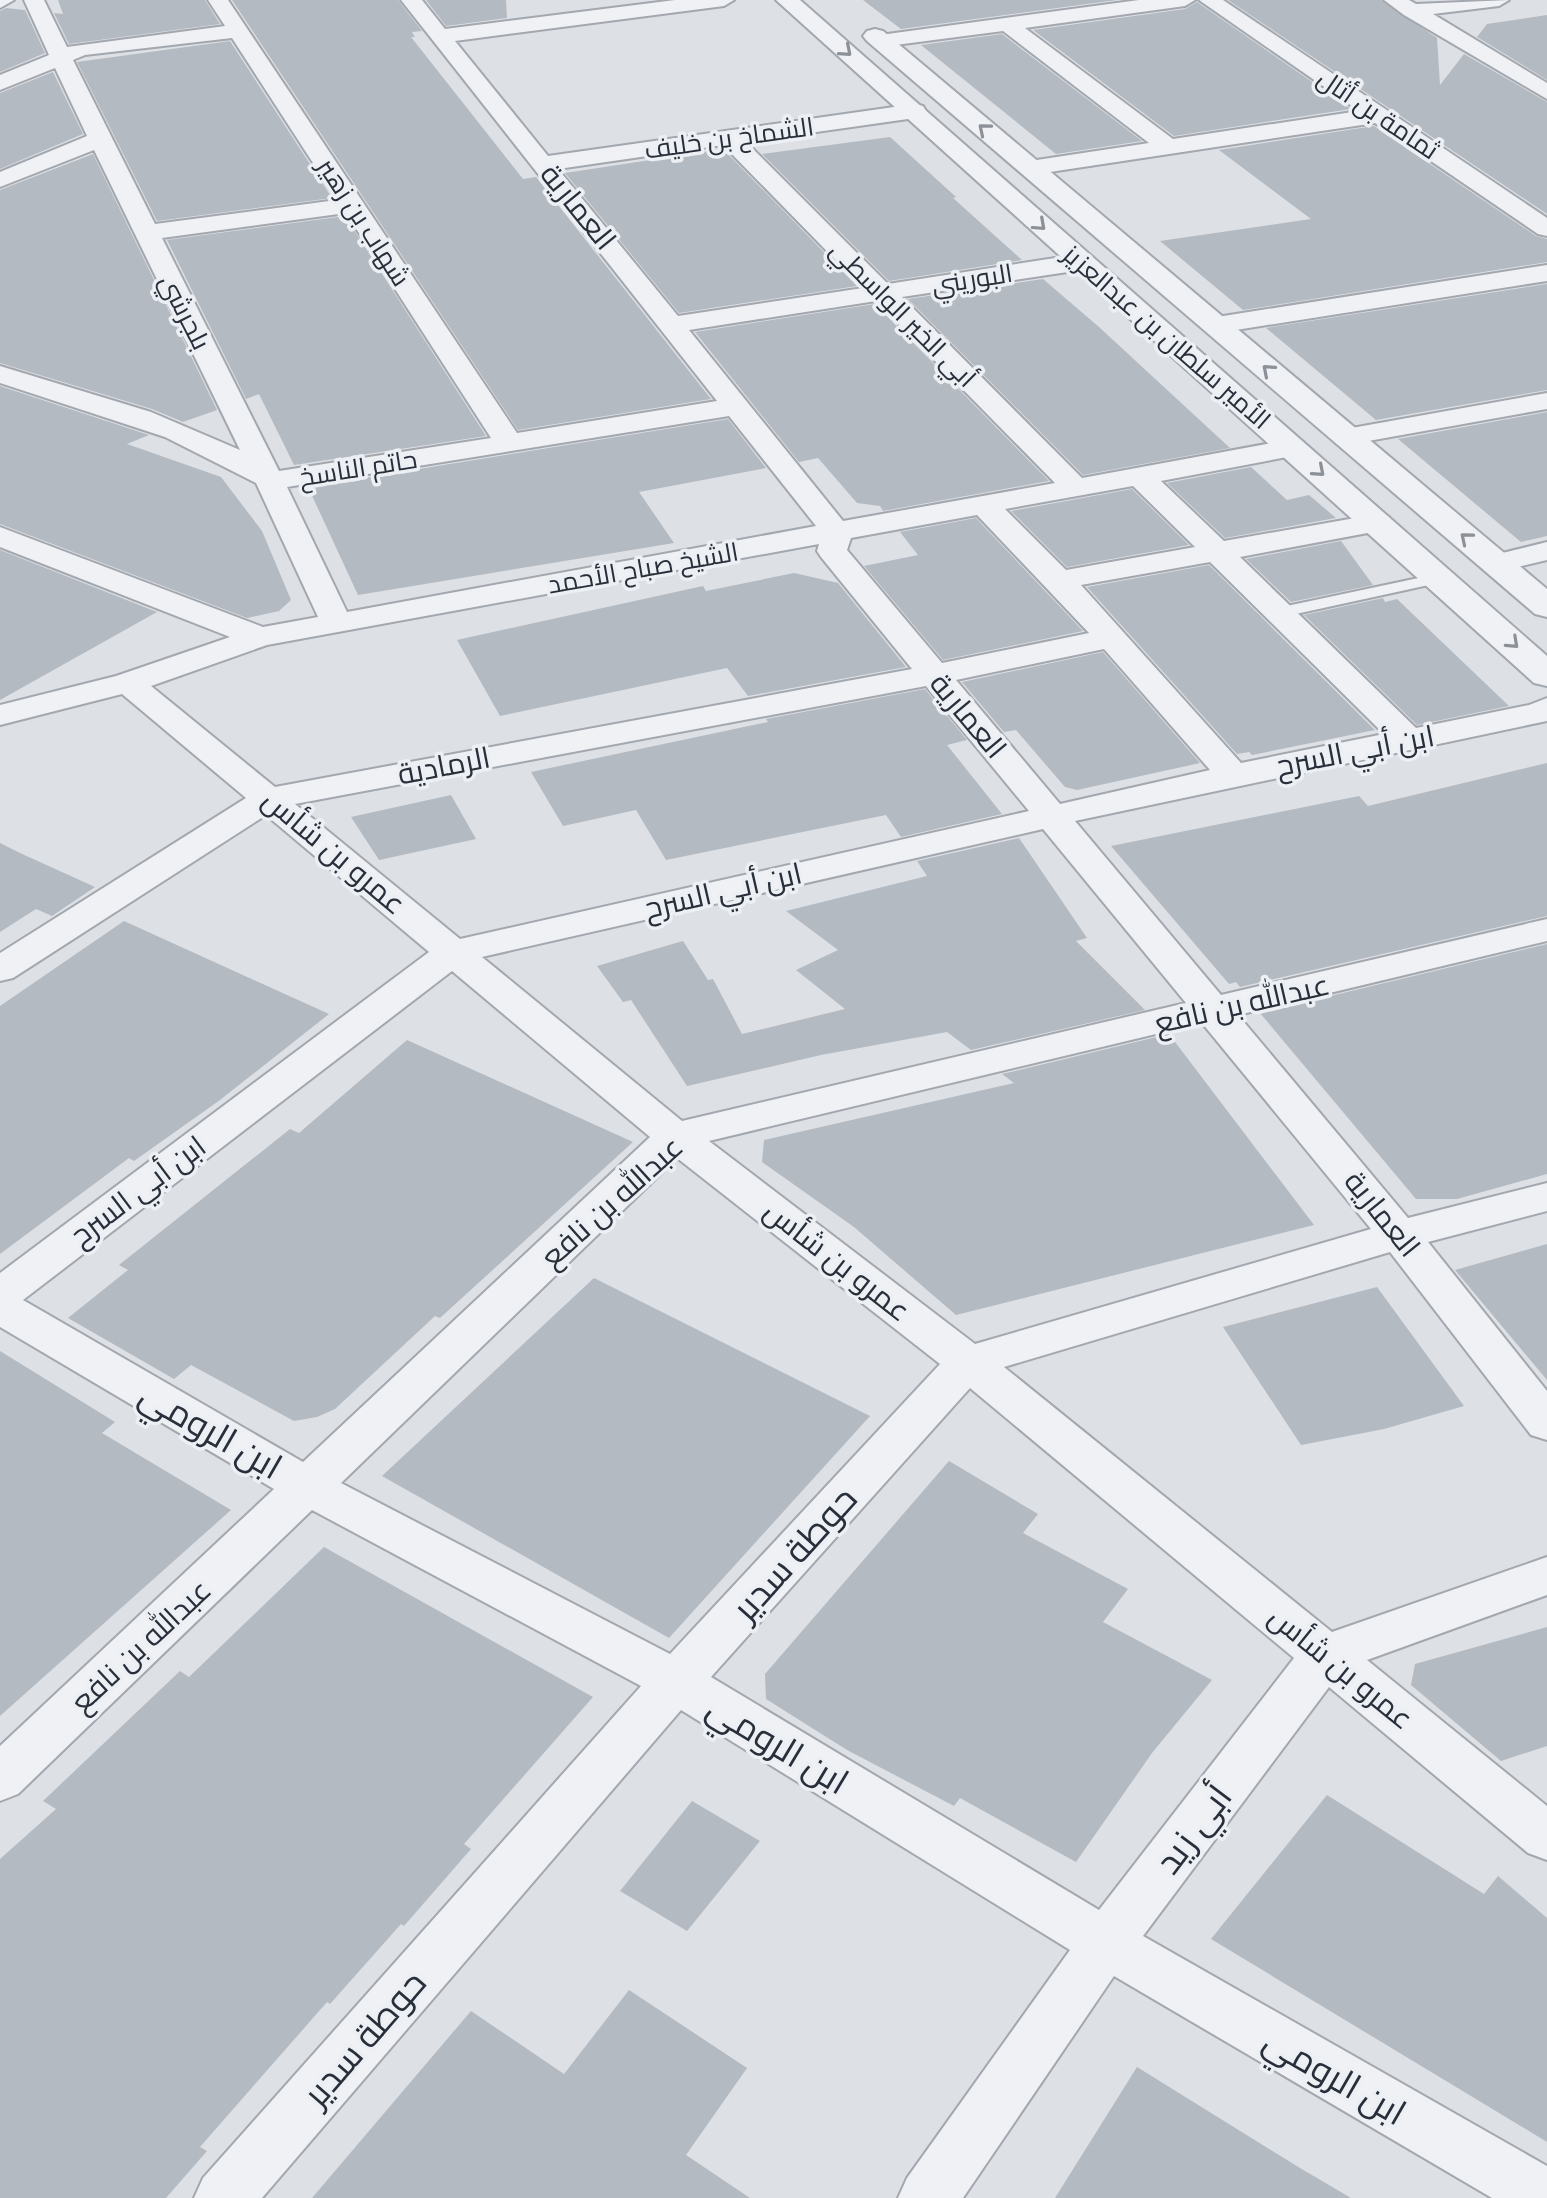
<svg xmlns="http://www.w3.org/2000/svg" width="1547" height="2198" viewBox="0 0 1547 2198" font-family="Signika,Cairo,sans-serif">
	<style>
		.building { fill: #b4bac1 }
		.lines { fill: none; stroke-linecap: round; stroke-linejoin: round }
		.service-casing { stroke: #a3a7ae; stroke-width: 4 }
		.minor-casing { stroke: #a3a7ae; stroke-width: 4 }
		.tertiary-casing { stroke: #a3a7ae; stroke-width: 4 }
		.service { fill: #eff1f4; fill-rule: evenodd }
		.minor { fill: #eff1f4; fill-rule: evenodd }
		.tertiary { fill: #eff1f4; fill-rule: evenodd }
		.oneway { stroke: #8c9097 }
		.labels { text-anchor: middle; stroke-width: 7; stroke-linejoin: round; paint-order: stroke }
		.far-street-label { font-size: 26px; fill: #282f3a; stroke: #eceff3 }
		.street-label { font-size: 30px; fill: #282f3a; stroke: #eceff3 }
		.near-street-label { font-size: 36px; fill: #282f3a; stroke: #eceff3 }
	</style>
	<rect width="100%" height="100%" fill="#dde0e5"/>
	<path class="building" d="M58,0H205L220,24L69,44L54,13L63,14Z
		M232,0H398L422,31L412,32L415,37H411L523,179L536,177L711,399L518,430Z
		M426,0H506L507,18L446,26Z
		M863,0H1117L901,29Z
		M1228,0H1381L1437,38L1440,85L1464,54L1547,102V214Z
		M1197,2L1351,109L1174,136L1033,30L1185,9Z
		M6,8L25,10L45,53L0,72V11Z
		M1547,15V80L1477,37L1487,24Z
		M1002,34L1142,141L1056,154L921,45Z
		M230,41L332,198L157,221L77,62Z
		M53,72L83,134L0,169V93Z
		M1374,126L1536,236L1547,239V262L1243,310L1160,241L1311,219L1219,150Z
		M890,137L956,197L953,198L1022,260L889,281L762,154Z
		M723,149L857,286L679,313L565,173Z
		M93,154L217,410L183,422L152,409L0,363V190Z
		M345,216L486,436L294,465L259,394L246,399L167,240Z
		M1043,279L1099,327L1230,448L1083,475L908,299Z
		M1547,284V390L1376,420L1266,328Z
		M875,304L1049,481L883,511L880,506L857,503L818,458L799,462L695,332Z
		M0,386L149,435L127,444L221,477L262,531L291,600L279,611L247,618L0,524Z
		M1547,412V536L1521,542L1398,439Z
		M728,419L766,468L639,492L674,543L358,595L308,487Z
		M1251,467L1287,500L1309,495L1336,518L1225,538L1167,483Z
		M1132,489L1189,545L1067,567L1011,511Z
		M976,518L1083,631L943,660L864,566L918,555L900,532Z
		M1341,541L1373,585L1291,602L1246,559Z
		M0,550L157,612L0,700Z
		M1209,565L1375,730L1252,755L1249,752L1237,754L1087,587Z
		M794,573L838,583L906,667L748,696L727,668L500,716L457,640L703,586L706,591Z
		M1383,598L1385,602L1397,599L1509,706L1417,725L1304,615Z
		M1103,652L1200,763L1077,790L1065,787L1016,730L1004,732L962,682Z
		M925,689L967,740L947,745L1002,814L901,837L886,815L666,860L636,810L563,826L531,772L768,722L766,719Z
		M1547,763V916L1240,987L1236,982L1229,984L1111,846L1359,796L1368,806Z
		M451,795L476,839L379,860L351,817Z
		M1019,838L1087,938L1076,941L1145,1010L971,1050L947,1032L821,1055L687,1086L631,1000L623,1002L597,966L683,941L708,980L713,979L742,1034L845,1009L796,970L838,950L786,911L927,876L917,861Z
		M0,843L20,853L95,887L52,916L36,909L0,932Z
		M124,921L329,1014L220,1100L134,1161L129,1158L0,1254V1006Z
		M1547,944V1174L1457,1199H1416L1260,1013Z
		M1169,1034L1314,1225L956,1315L854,1227L762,1162L764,1140L1014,1083L1002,1074Z
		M407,1040L633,1142L440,1318L435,1316L335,1409L317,1417L294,1421L191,1365L174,1379L68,1318L128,1270L119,1265L290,1129L299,1133Z
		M1547,1244V1380L1455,1270Z
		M594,1278L870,1416L669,1638L382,1476Z
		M1377,1287L1464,1406L1384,1429L1301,1445L1223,1327Z
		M0,1351L115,1422L102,1433L231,1510L0,1716Z
		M949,1461L1038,1514L1023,1533L1128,1589L1103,1622L1212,1680L1152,1753L1076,1862L960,1798L954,1806L847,1750L766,1699L765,1674Z
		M324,1547L593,1697L464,1844L471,1849L404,1926L401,1924L330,2004L327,2002L200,2147L207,2151L166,2198H0V1859L56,1809L43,1801L180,1671L189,1677Z
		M1547,1627V1746L1501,1761L1411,1685L1415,1664Z
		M1327,1795L1484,1894L1498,1876L1547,1918V2142L1211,1939Z
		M692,1801L760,1841L687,1931L620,1891Z
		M629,1990L747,2068L686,2155L750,2198H312L471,2011L564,2074Z
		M1137,2067L1300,2168L1351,2198H1055Z"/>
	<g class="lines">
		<defs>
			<path id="service" d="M1442,573L1450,578L1447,581L1282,617L1274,612L1282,607Z"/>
			<path id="minor" d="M0,0H14L0,8Z
				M24,0H44L67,47L225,26L208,0H228L517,433L717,401L401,0H422L445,29L675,0H734L724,6L455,41L548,156L915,104L923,106L926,111L923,116L915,118L746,142L888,284L1081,254L1090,257L1094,262L1090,267L1081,270L902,297L1082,478L1293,439L1303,442L1307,448L1303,454L1161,481L1224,541L1378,514L1389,517L1393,523L1389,529L1240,557L1416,728L1529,705L1547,698V721L1075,821L1221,995L1547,919V941L1238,1015L1408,1218L1547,1183V1211L1428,1242L1547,1391V1440L1531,1435L1390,1252L1004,1367L1332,1632L1547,1557V1595L1367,1660L1547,1806V1860L1528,1853L1329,1687L1143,1936L1547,2166V2198H1492L1114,1976L963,2198H898L907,2178L1070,1950L681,1710L262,2198H194L203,2178L641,1686L312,1510L18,1794L0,1801V1746L274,1489L0,1327V1273L429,952L266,815L13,978L0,981V953L246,798L122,694L0,725V705L116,676L230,637L0,547V527L263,627L318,617L256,483L165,437L0,383V366L151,412L240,450L94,150L0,187V172L87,136L55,68L0,90V75L49,55ZM232,38L337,200L155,224L73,60L85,55ZM723,145L863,288L678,316L558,169ZM346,213L491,438L279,471L162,238ZM876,301L1055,483L843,521L689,330ZM729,416L816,526L347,612L287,487ZM1133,486L1195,547L1066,570L1005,509ZM977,515L1089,633L942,663L847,550L851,538ZM819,544L817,551L821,557L912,669L275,787L151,686L267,645ZM1210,562L1384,734L1241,763L1081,585ZM1104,649L1210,770L1060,804L956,680ZM926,686L1029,811L460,939L295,804ZM1043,829L1186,1003L682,1121L482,957ZM452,971L650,1137L303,1462L23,1300ZM1202,1023L1371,1229L975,1344L709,1141ZM677,1158L940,1364L670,1654L341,1483ZM970,1388L1294,1658L1099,1910L711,1677Z
				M1139,0H1195L1185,6L1025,28L1173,139L1359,111L1199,0H1223L1547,218V236L1538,234L1375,123L1030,175L1022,173L1018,168L1022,163L1030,161L1149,143L1003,31L880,47L869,41L880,35Z
				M1384,0H1409L1416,4L1509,0L1499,6L1433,14L1547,83V99L1404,15Z
				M1547,265V281L1217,333L1208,331L1204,325L1208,319L1217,317Z
				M1547,393V409L1346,445L1336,443L1332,437L1336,431L1346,429Z
				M1547,542V560L1497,572L1486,569L1482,563L1486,557Z"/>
			<path id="tertiary" d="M776,0H800L1547,656V686L1534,683Z
				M875,29L883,31L1547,589V617L1535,614L867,41L863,36L867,31Z"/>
		</defs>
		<use href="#service" class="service-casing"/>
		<use href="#minor" class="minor-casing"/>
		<use href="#tertiary" class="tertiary-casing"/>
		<use href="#service" class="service"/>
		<use href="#minor" class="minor"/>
		<use href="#tertiary" class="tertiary"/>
	</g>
	<defs><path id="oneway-chevron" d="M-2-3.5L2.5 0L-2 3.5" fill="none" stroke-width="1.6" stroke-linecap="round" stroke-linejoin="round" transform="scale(2)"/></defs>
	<g class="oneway">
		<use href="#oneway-chevron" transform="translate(846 51) rotate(41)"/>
		<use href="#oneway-chevron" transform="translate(984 129) rotate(-140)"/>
		<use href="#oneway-chevron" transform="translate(1040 225) rotate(42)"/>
		<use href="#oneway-chevron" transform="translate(1268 370) rotate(-139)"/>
		<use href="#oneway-chevron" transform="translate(1319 471) rotate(41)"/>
		<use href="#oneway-chevron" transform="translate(1466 538) rotate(-140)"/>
		<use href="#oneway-chevron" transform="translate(1513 643) rotate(43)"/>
	</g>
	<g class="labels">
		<g class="far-street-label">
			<text transform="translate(1378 114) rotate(34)" y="9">ثمامة بن أثال</text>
			<text transform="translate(729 138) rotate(-8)" y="9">الشماخ بن خليف</text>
			<text transform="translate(364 222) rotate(57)" y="9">شهاب بن زهير</text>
			<text transform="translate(972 279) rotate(-9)" y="9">البوريني</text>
			<text transform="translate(185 312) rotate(63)" y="9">بلجرشي</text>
			<text transform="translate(903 314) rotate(45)" y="9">أبي الخير الواسطي</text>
			<text transform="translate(1167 337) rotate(41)" y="9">الأمير سلطان بن عبدالعزيز</text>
			<text transform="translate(358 468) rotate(-9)" y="9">حاتم الناسخ</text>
			<text transform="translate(643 568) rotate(-10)" y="9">الشيخ صباح الأحمد</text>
		</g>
		<g class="street-label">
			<text transform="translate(578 207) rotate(51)" y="10">العمارية</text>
			<text transform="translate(968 716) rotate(50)" y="10">العمارية</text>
			<text transform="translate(1355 751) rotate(-11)" y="10">ابن أبي السرح</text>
			<text transform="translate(444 766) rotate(-11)" y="10">الرمادية</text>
			<text transform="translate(334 852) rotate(40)" y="10">عمرو بن شأس</text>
			<text transform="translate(723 891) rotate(-13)" y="10">ابن أبي السرح</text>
			<text transform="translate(1242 1004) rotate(-13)" y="10">عبدالله بن نافع</text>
			<text transform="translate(138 1191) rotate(-37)" y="10">ابن أبي السرح</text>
			<text transform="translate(612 1202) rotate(-42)" y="10">عبدالله بن نافع</text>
			<text transform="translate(1382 1214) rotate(51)" y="10">العمارية</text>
			<text transform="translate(837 1261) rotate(38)" y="10">عمرو بن شأس</text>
			<text transform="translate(141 1646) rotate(-43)" y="10">عبدالله بن نافع</text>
			<text transform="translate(1341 1668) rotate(39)" y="10">عمرو بن شأس</text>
		</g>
		<g class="near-street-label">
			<text transform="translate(211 1430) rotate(30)" y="13">ابن الرومي</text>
			<text transform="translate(794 1553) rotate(-48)" y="13">حوطة سدير</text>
			<text transform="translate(778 1744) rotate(31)" y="13">ابن الرومي</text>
			<text transform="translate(1193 1829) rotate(-53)" y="13">أبي زيد</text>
			<text transform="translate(364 2038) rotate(-49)" y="13">حوطة سدير</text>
			<text transform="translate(1335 2076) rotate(30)" y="13">ابن الرومي</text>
		</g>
	</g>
</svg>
